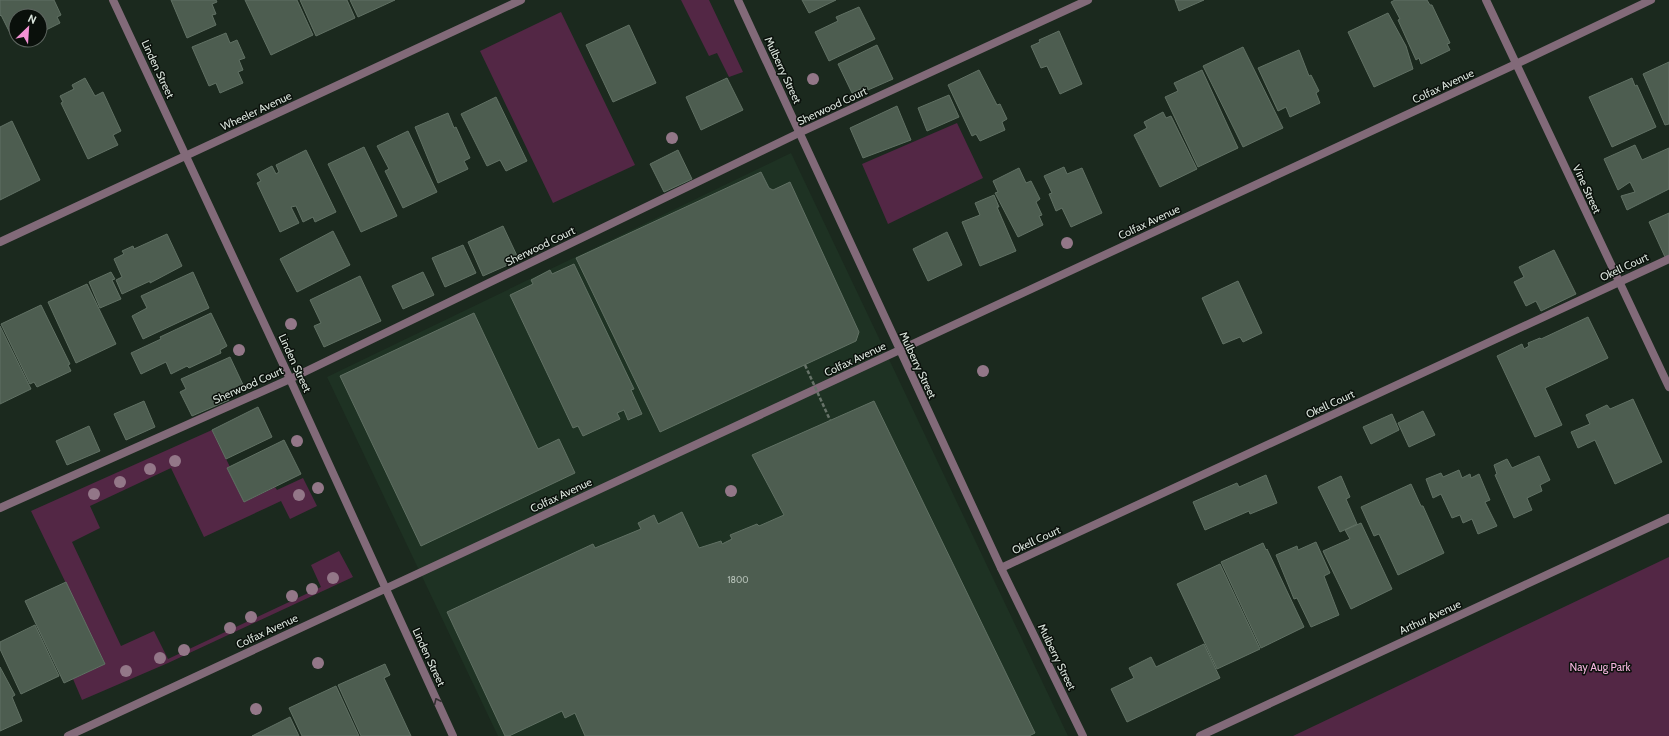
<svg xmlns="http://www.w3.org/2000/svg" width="1669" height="736" viewBox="0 0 1669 736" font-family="Cabin,sans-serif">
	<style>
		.built { fill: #1e3223 }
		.green { fill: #532745 }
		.building { fill: #4d5d50; stroke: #617164 }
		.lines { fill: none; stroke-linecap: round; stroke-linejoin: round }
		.service { stroke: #826a79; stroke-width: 8 }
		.minor { stroke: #826a79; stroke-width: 8 }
		.path-bridge { stroke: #677369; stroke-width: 2.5; stroke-dasharray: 4 2; stroke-linecap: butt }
		.tree { fill: #937788 }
		.oneway { stroke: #343032 }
		.labels { text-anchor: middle; stroke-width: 3; stroke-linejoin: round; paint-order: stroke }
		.number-label { font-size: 9px; fill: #b7c2b9 }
		.street-label { font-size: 11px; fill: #dae4dc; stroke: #0a100b }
		.park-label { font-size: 11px; fill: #f6b6df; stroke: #0a100b }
	</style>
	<rect width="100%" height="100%" fill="#1b291e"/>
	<path class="built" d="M791,153L1068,736H498L327,377Z"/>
	<path class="green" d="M681,0H709L743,72L729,77L717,53L709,56Z
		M561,12L635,165L553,203L480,51Z
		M957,123L983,178L888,224L862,164Z
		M212,430L230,467L227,468L244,502L275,487L277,490L303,478L317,506L290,519L281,501L204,537L171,468L90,506L100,528L72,542L121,646L154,631L168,659L321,587L311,565L339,551L353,577L168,663L82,700L73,679L105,664L31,511Z
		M1669,557V736H1293Z"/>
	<path class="building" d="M0,0H54L61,15L57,17L60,23L44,31L40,25V16H16V35L12,37L1,15L0,16Z
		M171,0H216L217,2L212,4L216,14L212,15L216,25L187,38Z
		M245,0H297L313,35L271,55Z
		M300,0H347L355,18L316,36Z
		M350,0H395L358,17Z
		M802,0H836L809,13Z
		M1175,0H1204L1179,11Z
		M1395,0H1427L1430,5H1432L1450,43L1447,44L1450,50L1421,64L1419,58L1416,60L1398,20L1400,19L1391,2Z
		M859,7L875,39L829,61L815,32L838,21L836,17Z
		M1388,13L1406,46L1413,69L1374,87L1348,32Z
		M629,25L656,83L613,102L586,45Z
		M1059,31L1082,84L1060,94L1047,66L1041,68L1031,46L1040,42L1039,40Z
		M226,33L230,43L237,40L245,58L239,60L243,70L238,72L243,83L220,93L216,83L209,86L192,47Z
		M877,45L893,79L868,90L867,86L852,93L838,64Z
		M1243,47L1283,128L1243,147L1203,66Z
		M1299,50L1309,76L1311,75L1319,91L1316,93L1320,103L1290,117L1286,107L1278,111L1258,68Z
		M1669,62V124L1665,125L1643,74Z
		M979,70L997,105L1000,104L1007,119L1002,122L1005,130L980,141L976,134L972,136L948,85Z
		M1202,70L1238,148L1198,167L1165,97L1178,91L1174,83Z
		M85,78L95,96L103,92L121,131L113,135L118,145L88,159L61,103L63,102L60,96L74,89L72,85Z
		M727,78L743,110L701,130L686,97Z
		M1632,78L1635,86L1637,85L1656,127L1612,147L1589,97Z
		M949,95L959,117L927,131L918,108Z
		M496,97L527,161L506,171L500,160L487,166L461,114Z
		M897,106L911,140L863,158L850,128Z
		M1163,112L1166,118L1171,116L1197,169L1160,187L1134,135L1147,128L1144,122Z
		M448,113L454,128L456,127L470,158L464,161L468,169L438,183L415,127Z
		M12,121L40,180L0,200V127Z
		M408,131L437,192L403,208L385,171L389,169L377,146Z
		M1635,145L1642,160L1669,148V189L1627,210L1621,196L1635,192L1630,182L1618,190L1604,159Z
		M364,147L397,216L361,232L328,164Z
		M306,150L336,212L315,222L313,217L303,222L296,206L291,207L299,223L280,232L257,183L261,181L257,174L272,166L276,174L279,172L276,165Z
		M678,150L692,179L664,192L650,164Z
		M1064,167L1067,174L1082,168L1102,213L1071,227L1062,208L1056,211L1049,194L1052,193L1044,176Z
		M1019,168L1026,183L1031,181L1040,199L1036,202L1042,215L1039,216L1043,225L1018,237L995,193L998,192L993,181Z
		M761,172L769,188L773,190L790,182L859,332L856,341L660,432L576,258Z
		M994,195L999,207H997L1016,251L980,266L962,222L980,215L975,203Z
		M1669,213V255L1665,257L1649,222Z
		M503,226L519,260L483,276L468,242Z
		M333,231L350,265L297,292L280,259Z
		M947,232L962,265L928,281L913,249Z
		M167,234L182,266L150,283V281L122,294L116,280L122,277L114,259L124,254L122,251L133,246L134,249Z
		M463,245L476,273L445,287L432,258Z
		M1554,250L1576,294L1541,311L1536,301L1526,306L1514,282L1524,277L1519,267Z
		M574,264L634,389L631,390L642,414L628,420L624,410L617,413L620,419L583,436L578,426L573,428L510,295L533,284L531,280L550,270L552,274Z
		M111,272L115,279L112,280L121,299L100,308L89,282Z
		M193,272L209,308L143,339L132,316L147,308L141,296Z
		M423,272L434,295L403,309L392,286Z
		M360,276L381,321L324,347L314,326L321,323L310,300Z
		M1238,281L1262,333L1243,342L1240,337L1223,344L1202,298Z
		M87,284L116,344L76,363L48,302Z
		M41,305L70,364L68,365L71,371L37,387L34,382L30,384L1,324Z
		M211,313L227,346L220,350L221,353L189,368L187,366L171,374L166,362L141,374L131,353L161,339L160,337Z
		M474,313L538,449L559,439L575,473L421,546L340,376Z
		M1588,317L1608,358L1545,388L1562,425L1535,437L1497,356L1522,344L1524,349L1529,346L1528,343L1540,338L1541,339Z
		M0,326L31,389L0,404Z
		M230,357L245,389L227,397L229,400L192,416L180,392L186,389L181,379Z
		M1633,399L1662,462L1615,484L1595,440L1578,448L1571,432L1590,424L1586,415L1607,405L1610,409Z
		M144,401L155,427L126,440L114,414Z
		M874,401L1035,733L1029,736H585L575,713L565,718L562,711L509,736H505L447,612L593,544L595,548L641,529L638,523L654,515L658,524L682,512L699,548L721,541L722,544L732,539L730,535L757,524L759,526L784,515L752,455Z
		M258,407L272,437L226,459L212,430Z
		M1423,411L1435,435L1409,447L1398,423Z
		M1392,414L1399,430L1371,444L1363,427Z
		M89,426L100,451L67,465L56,441Z
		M284,440L301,474L244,502L227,468Z
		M1539,456L1550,480L1540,485L1542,491L1527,498L1532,510L1514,518L1495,475L1497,474L1494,465L1507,459L1512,468Z
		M1459,470L1462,478L1470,474L1471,478L1479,474L1490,500L1485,502L1497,526L1478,534L1472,519L1463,523L1460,515L1452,518L1441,494L1433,498L1426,479L1441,473L1443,477Z
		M1266,475L1277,503L1250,514L1249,511L1205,530L1193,502L1237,483L1239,487Z
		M1341,476L1350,497L1346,499L1357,524L1340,532L1318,487Z
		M1411,484L1421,506H1423L1444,553L1398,575L1379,534L1374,536L1361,507Z
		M1361,523L1392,589L1351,609L1323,551L1350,539L1345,530Z
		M1316,542L1330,573L1324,576L1339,615L1311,627L1297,598L1294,599L1276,555L1297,546L1298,550Z
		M1263,543L1266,550L1267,549L1304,627L1261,648L1221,562Z
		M1220,564L1260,649L1217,669L1177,584Z
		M66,582L105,664L64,683L25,601Z
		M35,625L59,676L21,694L0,649V642Z
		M1204,644L1220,678L1127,722L1111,689L1134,678L1129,668L1151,657L1156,667Z
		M385,664L390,675L384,678L411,736H361L338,685Z
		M0,667L15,695L12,697L22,721L0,731Z
		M336,686L359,736H302L289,708Z
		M290,717L299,736H252Z"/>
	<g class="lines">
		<path class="service" d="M0,508L290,379L801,132L1088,0
			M1001,568L1669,259"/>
		<path class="minor" d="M113,0L290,379L453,736
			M738,0L1001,568L1083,736
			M1486,0L1669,387
			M0,242L521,0
			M68,736L1516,64L1651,0
			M1200,736L1669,518"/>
		<path class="path-bridge" d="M805,365L830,420"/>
	</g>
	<g class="tree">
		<circle cx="813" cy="79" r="6"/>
		<circle cx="672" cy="138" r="6"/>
		<circle cx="1067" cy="243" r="6"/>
		<circle cx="291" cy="324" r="6"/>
		<circle cx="239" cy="350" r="6"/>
		<circle cx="983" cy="371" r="6"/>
		<circle cx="297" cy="441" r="6"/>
		<circle cx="175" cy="461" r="6"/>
		<circle cx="150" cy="469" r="6"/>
		<circle cx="120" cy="482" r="6"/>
		<circle cx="318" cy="488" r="6"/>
		<circle cx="731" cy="491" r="6"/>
		<circle cx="94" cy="494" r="6"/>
		<circle cx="299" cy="495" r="6"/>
		<circle cx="333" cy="578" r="6"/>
		<circle cx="312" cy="589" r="6"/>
		<circle cx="292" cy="596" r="6"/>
		<circle cx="251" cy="617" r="6"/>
		<circle cx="230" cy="628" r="6"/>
		<circle cx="184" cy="650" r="6"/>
		<circle cx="160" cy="658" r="6"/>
		<circle cx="318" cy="663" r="6"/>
		<circle cx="126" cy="671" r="6"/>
		<circle cx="256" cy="709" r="6"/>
	</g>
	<defs><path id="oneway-chevron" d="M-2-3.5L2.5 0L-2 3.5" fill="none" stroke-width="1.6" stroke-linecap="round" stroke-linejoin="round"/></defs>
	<use class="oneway" href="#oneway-chevron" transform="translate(437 701) rotate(-115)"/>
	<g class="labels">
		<g class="number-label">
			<text x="738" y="583">1800</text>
		</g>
		<g class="street-label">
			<text transform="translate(158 69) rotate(65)" y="4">Linden Street</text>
			<text transform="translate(783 70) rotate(65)" y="4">Mulberry Street</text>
			<text transform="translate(1443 86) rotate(-25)" y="4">Colfax Avenue</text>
			<text transform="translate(832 106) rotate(-25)" y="4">Sherwood Court</text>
			<text transform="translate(256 111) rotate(-25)" y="4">Wheeler Avenue</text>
			<text transform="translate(1587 189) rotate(65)" y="4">Vine Street</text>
			<text transform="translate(1149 222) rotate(-25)" y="4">Colfax Avenue</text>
			<text transform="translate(540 246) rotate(-26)" y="4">Sherwood Court</text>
			<text transform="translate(1624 267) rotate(-25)" y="4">Okell Court</text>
			<text transform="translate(855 359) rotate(-25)" y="4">Colfax Avenue</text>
			<text transform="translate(295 363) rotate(65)" y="4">Linden Street</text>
			<text transform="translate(918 365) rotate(65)" y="4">Mulberry Street</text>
			<text transform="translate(248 385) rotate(-24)" y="4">Sherwood Court</text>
			<text transform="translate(1330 404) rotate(-25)" y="4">Okell Court</text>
			<text transform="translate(561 495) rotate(-25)" y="4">Colfax Avenue</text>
			<text transform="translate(1036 540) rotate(-25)" y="4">Okell Court</text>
			<text transform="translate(1430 617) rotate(-25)" y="4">Arthur Avenue</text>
			<text transform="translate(267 631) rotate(-25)" y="4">Colfax Avenue</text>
			<text transform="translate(429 657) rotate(65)" y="4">Linden Street</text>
			<text transform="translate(1057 657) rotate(64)" y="4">Mulberry Street</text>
		</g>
		<g class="park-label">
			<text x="1600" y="671">Nay Aug Park</text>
		</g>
	</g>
	<g transform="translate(28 28) rotate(25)"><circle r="19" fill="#0a100b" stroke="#5d655f"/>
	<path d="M0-3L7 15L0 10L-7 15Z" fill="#f491d4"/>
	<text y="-6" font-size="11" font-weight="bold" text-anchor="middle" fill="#dae4dc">N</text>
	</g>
</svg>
